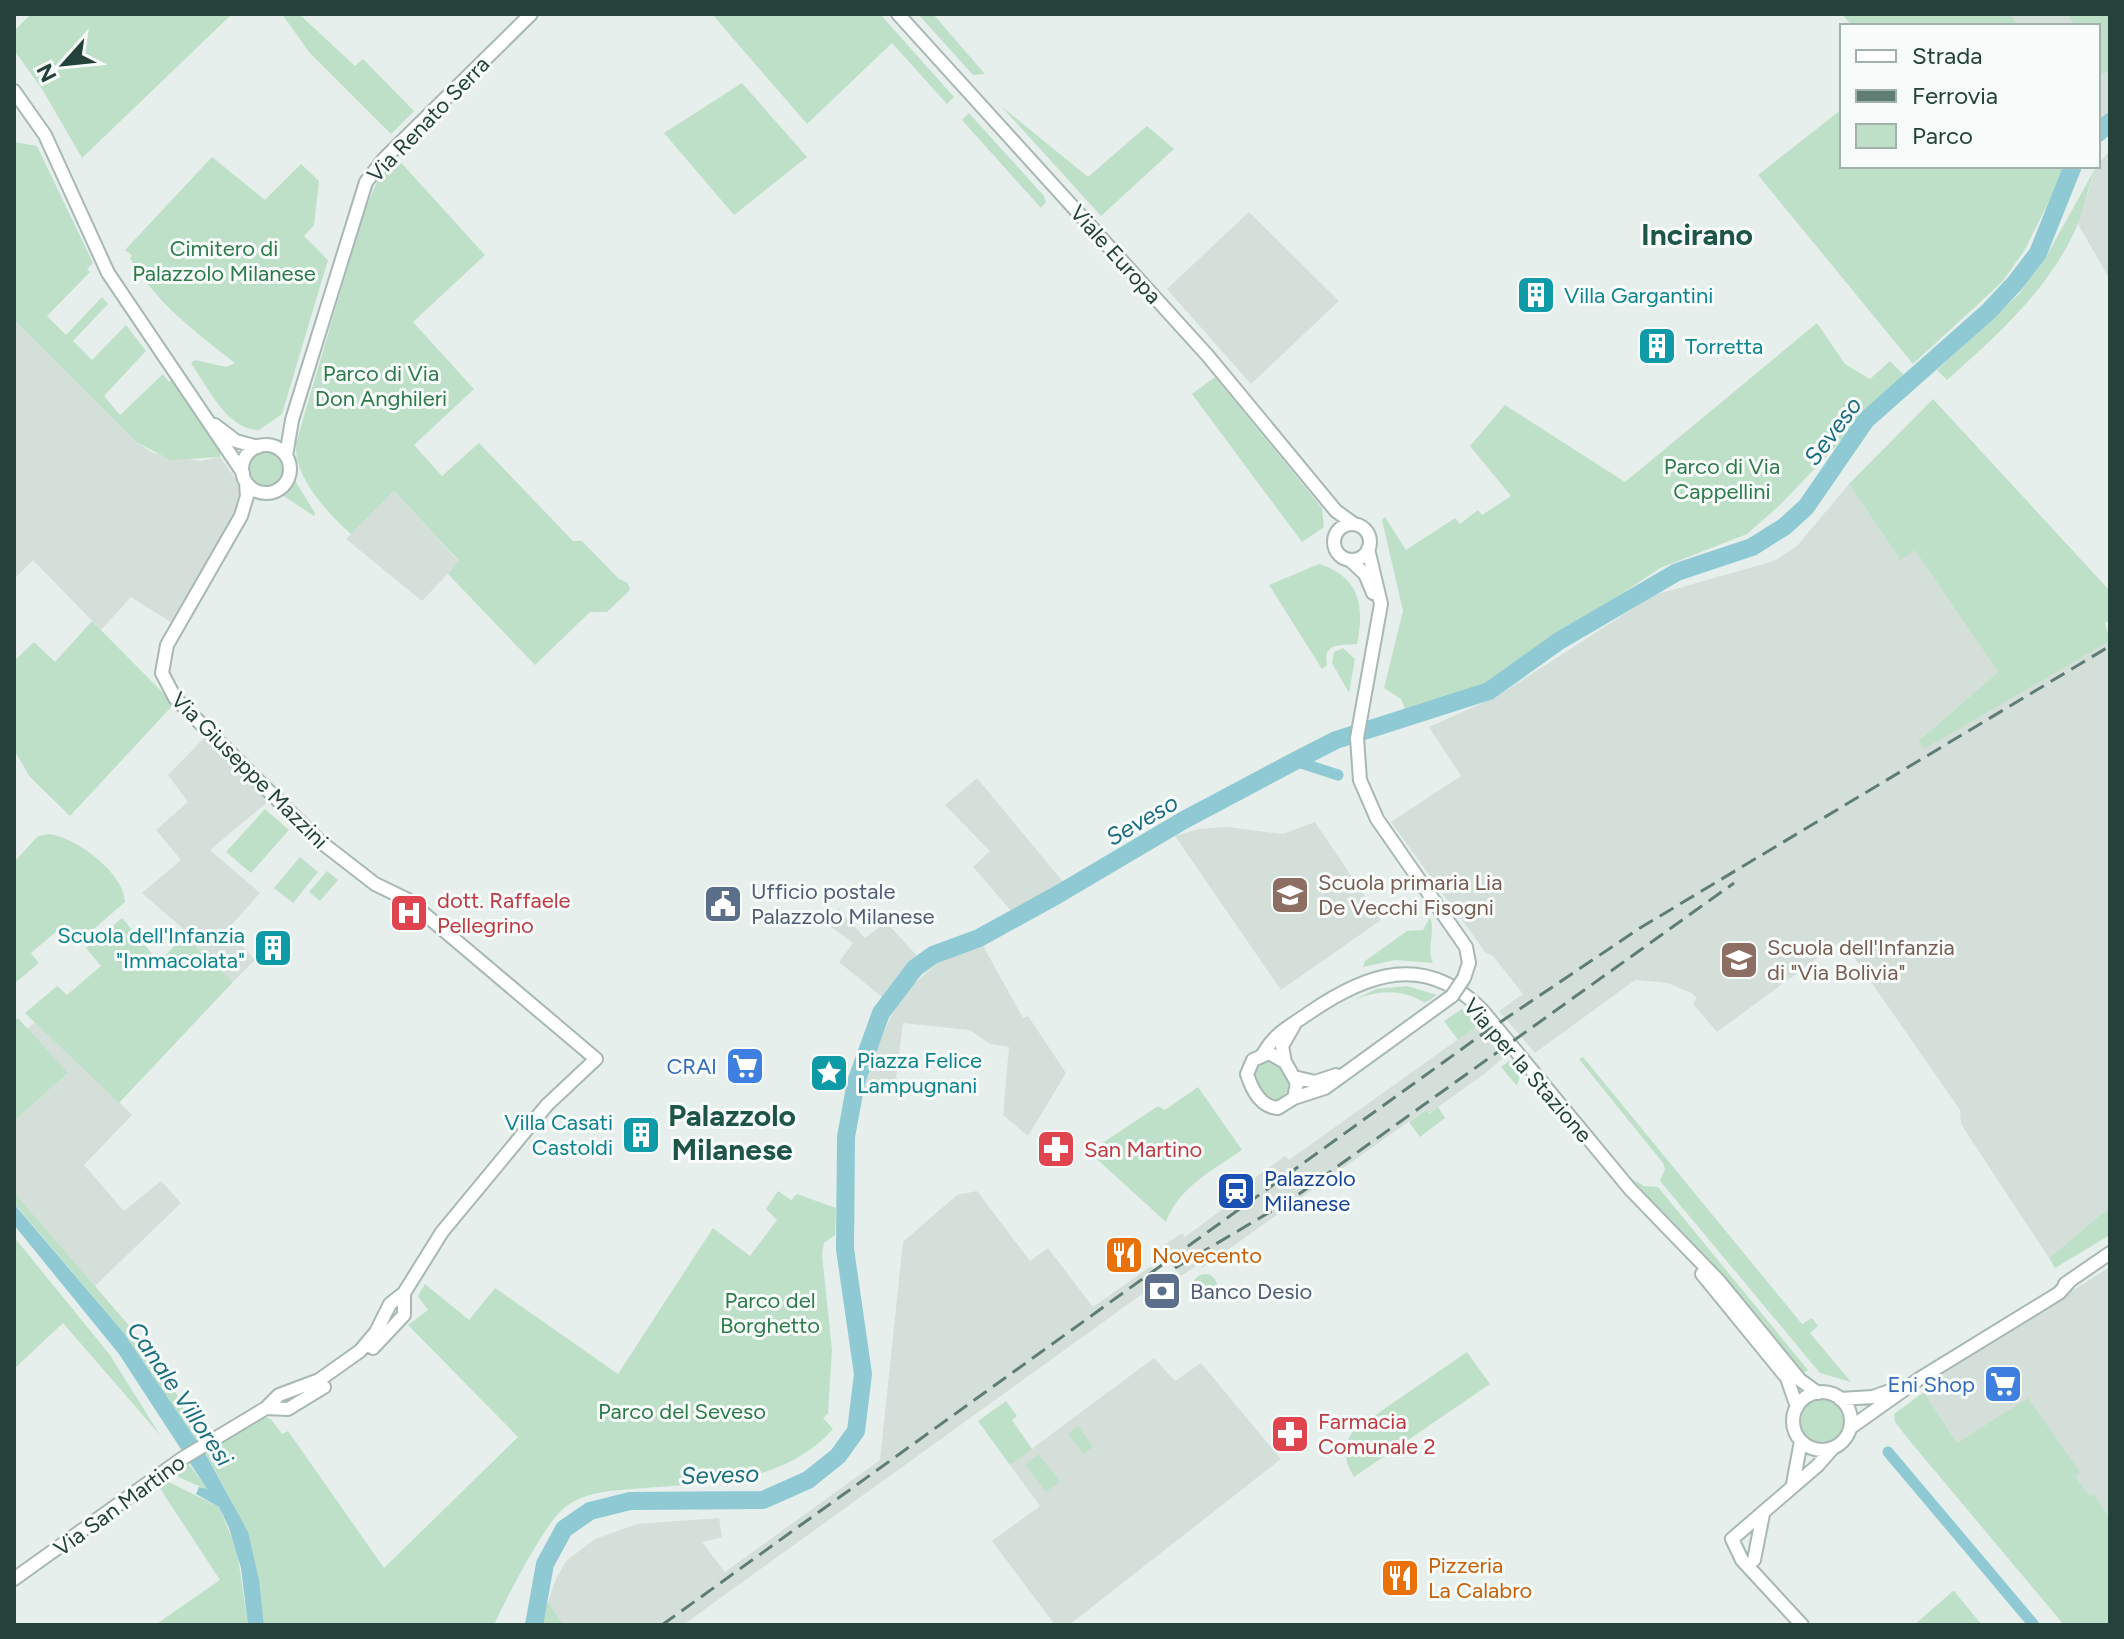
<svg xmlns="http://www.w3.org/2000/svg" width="2124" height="1639" viewBox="0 0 2124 1639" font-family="Figtree,sans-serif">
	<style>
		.built { fill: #d4dfda }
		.green { fill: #bfe0c8 }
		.water { fill: #8ec9d4 }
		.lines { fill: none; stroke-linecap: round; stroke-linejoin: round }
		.canal { stroke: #8ec9d4; stroke-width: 11 }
		.river { stroke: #8ec9d4; stroke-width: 18 }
		.tertiary-casing { stroke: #a8b8b2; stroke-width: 16 }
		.tertiary { stroke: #fff; stroke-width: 12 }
		.rail { stroke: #5f7d75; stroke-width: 3; stroke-dasharray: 16 8; stroke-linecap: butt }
		.tertiary-bridge-casing { stroke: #a8b8b2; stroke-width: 16; stroke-linecap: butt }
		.tertiary-bridge { stroke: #fff; stroke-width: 12 }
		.labels { text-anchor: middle; stroke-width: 6; stroke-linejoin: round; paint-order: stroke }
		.street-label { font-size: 22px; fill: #24423a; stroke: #f7fbf9 }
		.park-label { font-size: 22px; fill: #2d7a4b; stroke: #f7fbf9 }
		.culture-label { font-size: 22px; fill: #0d838f; stroke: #f7fbf9; text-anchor: start }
		.education-label { font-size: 22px; fill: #785e54; stroke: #f7fbf9; text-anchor: start }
		.service-label { font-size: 22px; fill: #4e5e75; stroke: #f7fbf9; text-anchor: start }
		.health-label { font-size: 22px; fill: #be3a42; stroke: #f7fbf9; text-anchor: start }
		.shop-label { font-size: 22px; fill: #366cbe; stroke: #f7fbf9; text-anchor: end }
		.transit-label { font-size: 22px; fill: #164399; stroke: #f7fbf9; text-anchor: start }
		.food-label { font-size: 22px; fill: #c56008; stroke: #f7fbf9; text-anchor: start }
		.water-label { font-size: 24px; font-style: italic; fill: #1c6f80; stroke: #f7fbf9 }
		.district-label { font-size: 30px; font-weight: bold; fill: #1f5548; stroke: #f7fbf9 }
	</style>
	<rect width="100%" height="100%" fill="#e6efeb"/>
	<path class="built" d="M2010,14H2110V111L2098,124V26H2018Z
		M2110,150V280L2078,224L2096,167Z
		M1249,212L1339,301L1251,384L1167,289Z
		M14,320L136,442L153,453L201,461L220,457L240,485L242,502L177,626L131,597L101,630L33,560L14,579Z
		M1849,484L1899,559L1915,549L1998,672L1919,740L1924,748L2110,641V1207L2049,1258L1961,1124L1960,1110L1842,940L1717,1032L1693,1004L1697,998L1691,993L1668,983L1635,980L1535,1053L1499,1011L1523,994L1493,956L1485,952L1391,822L1461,776L1429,727L1496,697L1654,595L1774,561L1797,546Z
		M394,491L459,562L422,601L346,539Z
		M208,734L271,799L210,850L260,893L227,930L255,960L233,982L184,936L187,932L142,893L181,860L156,830L188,802L168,775Z
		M977,778L1064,883L1013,913L973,867L990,851L945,805Z
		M1315,822L1381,920L1281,990L1175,836L1198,829L1227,827L1283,834Z
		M838,908L865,938L886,922L919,958L882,997L839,962L853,943L826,923Z
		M982,944L1023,1018L1028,1016L1066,1073L1028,1136L1003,1115L1009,1047L990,1044L970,1030L903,1023L894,1094L861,1092L867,1069L900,997L940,960Z
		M36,1021L132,1115L84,1165L124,1211L161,1181L181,1203L95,1286L14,1192V1121L67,1074L27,1029Z
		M1478,1025L1503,1058L1483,1075L1428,1114L1425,1110L1202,1268L1199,1264L1181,1276L1164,1258L1167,1256L1161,1247L1182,1233L1185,1237L1252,1187L1249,1182L1285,1156L1289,1160Z
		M977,1191L1030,1261L1048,1248L1093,1307L1151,1266L1163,1279L683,1625H564L548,1602L555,1581L566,1561L595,1539L637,1524L719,1518L722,1537L702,1542L725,1572L880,1460L903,1242L957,1195Z
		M2110,1267V1518L2094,1494L2090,1496L2074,1476L2079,1473L2028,1399L1957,1443L1921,1387Z
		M1154,1358L1175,1381L1201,1363L1281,1459L1069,1625H1055L992,1541L1040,1506L1010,1465Z"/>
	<path class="green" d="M31,14H232L82,158L42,89L14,50V31Z
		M282,14H299L355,66L363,59L414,111L391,134L309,52Z
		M712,14H880L954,97L947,104L892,43L807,124Z
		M918,14H933L985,74L973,75Z
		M1842,14H2010L2018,26H1852Z
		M2068,14H2110V69L2100,75L2098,71V26H2075Z
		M742,83L807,157L734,215L664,133Z
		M1001,106L1088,177L1147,126L1174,149L1101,216Z
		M1842,109V166H2067L2024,251L2002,282L1913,364L1758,175Z
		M969,113L1044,196L1046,202L1041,208L962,120Z
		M14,142L37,146L93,263L87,269L90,272L47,316L66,335L102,297L108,304L73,341L92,360L126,325L146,351L104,396L120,415L163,374L169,382L173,380L220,450V457L171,460L136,442L14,320Z
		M212,157L265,200L301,164L319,181L314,225L304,236L328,260L282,414L259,430C227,430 207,386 191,363L195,360L226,367L235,363C194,331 157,304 130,258L132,255L125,250Z
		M396,157L485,255L413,322L474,389L414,445L442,476L479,443L573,541H582L619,579L628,583L630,590L607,612H590L535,665L448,574L459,561L394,491L351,534C328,514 293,476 296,443L364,212L378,179Z
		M2096,167C2088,186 2085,207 2077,226C2051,287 1996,337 1947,380L1937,370L2019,294L2047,255Z
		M1817,323L1845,364L1870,379L1890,361L1904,375L1780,505L1747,534L1660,568L1491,682L1405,709L1401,699L1384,688L1403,611L1382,520L1385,517L1406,550L1455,518L1460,524L1478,510L1482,515L1511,496L1470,446L1505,405L1625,482Z
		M1215,377L1322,508L1324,527L1302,542L1192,394Z
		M1933,399L2110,591V620L2105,623L2110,641L1924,749L1918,741L1998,672L1915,550L1900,560L1849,484Z
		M250 469a17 17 0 1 1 34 0a17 17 0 1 1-34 0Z
		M294,479L315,513L314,516L282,495Z
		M1319,564C1359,576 1365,606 1357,644C1343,646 1322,641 1327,665L1322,669L1269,585Z
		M92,621L174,704L70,816L30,777L14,750V661L34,642L55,662Z
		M1343,648L1355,659L1349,693L1332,663L1334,652Z
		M265,809L289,830L251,873L226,852Z
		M49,834C75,837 124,872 125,902L80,941L65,924L31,953L39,963L14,984V862L38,836Z
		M300,857L318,872L293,903L274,888Z
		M327,871L338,880L320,901L309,892Z
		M1430,917C1436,932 1426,947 1433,963L1395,960L1363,967L1365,961L1407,931L1423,930Z
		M122,918L159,962L184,936L233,982L119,1103L25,1013L57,986L67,995L101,966L86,948Z
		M1407,986L1437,995L1425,1003C1394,984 1365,993 1334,1010L1376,989Z
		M1462,1009L1478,1025L1458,1040L1444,1021Z
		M18,1018L68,1073L14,1121V1021Z
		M1583,1057L1802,1324L1812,1318L1818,1326L1810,1333L1851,1382L1820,1373L1660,1181L1665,1169L1663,1163L1579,1059Z
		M1266,1060C1280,1063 1292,1079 1289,1093L1278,1101L1265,1096L1253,1076L1257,1066Z
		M1509,1061L1521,1072L1517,1086L1501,1067Z
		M1198,1087L1242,1150C1213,1170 1178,1188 1166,1222L1089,1152L1158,1106L1165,1110Z
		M1438,1107L1445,1118L1420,1137L1409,1122L1426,1110L1429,1114Z
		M1632,1179L1644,1186L1658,1187L1808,1370L1801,1375L1727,1284Z
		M778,1191L791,1200L797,1194L836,1208L835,1235L824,1243L822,1254L832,1350L828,1414L823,1418L833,1429C781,1487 705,1482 633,1489C608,1491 583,1492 563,1509C543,1526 506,1599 494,1625H264C256,1547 243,1520 205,1453L262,1416L271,1419L282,1434L288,1431L384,1568L518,1437L408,1325L428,1310L418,1296L425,1284L469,1320L495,1288L618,1374L713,1228L750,1256L777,1220L766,1209Z
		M14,1192L132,1329L207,1439L198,1444L123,1332L14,1203Z
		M2110,1207V1235L2055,1268L2049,1258Z
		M14,1237L110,1355L160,1435L63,1323L14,1369Z
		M1193 1286a12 12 0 1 1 24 0a12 12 0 1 1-24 0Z
		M1467,1352L1490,1384L1354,1477C1344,1460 1341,1446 1355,1429Z
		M1924,1392L1957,1443L2028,1398L2080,1472L2075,1477L2090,1496L2094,1494L2110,1518V1625H2064L1909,1440L1895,1422L1894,1414Z
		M1797 1421a24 24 0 1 1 48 0a24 24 0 1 1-48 0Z
		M1006,1401L1017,1416L1012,1420L1032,1449L1010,1465L978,1421Z
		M1078,1426L1093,1447L1083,1454L1068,1434Z
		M1038,1454L1060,1481L1046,1492L1025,1465Z
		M189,1464L208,1490L174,1475Z
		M167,1481L219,1507L237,1551L248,1625H155L220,1580L159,1487Z
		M1954,1591L1982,1625H1914L1953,1591Z
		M548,1602L564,1625H539Z"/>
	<path class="water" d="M14,1204L123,1332L205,1453L248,1532L259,1580L264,1625H248L241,1568L229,1528L219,1507L196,1494L199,1487L207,1489L119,1354L14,1225Z"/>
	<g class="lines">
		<path class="canal" d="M1295,761L1338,775
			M1888,1452L2034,1625"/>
		<path class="river" d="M2098,133L2110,122
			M534,1625L545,1564L564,1529L590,1511L630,1501L763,1500L808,1480L838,1456L856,1431L863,1374L845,1249L846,1137L856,1082L881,1013L915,968L933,955L979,938L1057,895L1184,820L1295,761L1336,740L1489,691L1559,641L1677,572L1752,547L1784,527L1806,507L1866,420L1989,311L2016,282L2038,253L2073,166"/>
		<defs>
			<path id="tertiary" d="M898,14L1208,356L1336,511L1354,524
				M14,91L45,135L108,273L243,473
				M215,425L236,441L258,447
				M242 469a24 24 0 1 1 48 0a24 24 0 1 1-48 0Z
				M286,456L292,420L366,182L384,159L531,14
				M1334 542a18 18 0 1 1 36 0a18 18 0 1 1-36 0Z
				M1368,549L1381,604L1357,738L1360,780L1377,819L1466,947L1469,963L1464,978
				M1350,560L1365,574L1373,593
				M1263,1054C1275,1033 1289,1027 1309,1013C1367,973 1425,952 1482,1010L1630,1189L1719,1281L1800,1380L1818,1393
				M1285,1062L1282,1046L1294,1025
				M1294,1077L1315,1082L1336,1075
				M1294,1098L1297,1083L1285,1062L1269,1053L1253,1060L1247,1074C1252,1090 1261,1107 1278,1108L1294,1098L1325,1088L1452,996
				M1702,1274L1787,1378L1797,1407
				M2065,1284L2110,1253
				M373,1348L404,1315V1293
				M1793 1421a29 29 0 1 1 58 0a29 29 0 1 1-58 0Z
				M1840,1399L1873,1397L1898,1388
				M266,1408L288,1409L324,1387
				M1850,1428L1919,1379L2059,1293L2069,1282
				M1793,1484L1801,1441
				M1754,1560L1763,1514
				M14,1579L183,1458L266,1408L279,1395L319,1380L360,1351L376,1332L390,1304L404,1293L442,1232L547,1105L596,1059L408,900L375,884L317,839L175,698L162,673L167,645L241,516L247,496L246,483
				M1802,1625L1742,1560L1732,1539L1817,1466L1833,1448"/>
		</defs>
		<use href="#tertiary" class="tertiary-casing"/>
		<use href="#tertiary" class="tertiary"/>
		<path class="rail" d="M1175,1268L1292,1199L1734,883
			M662,1625L1484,1033L1640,928L2110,646"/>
		<defs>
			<path id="tertiary-bridge" d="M1452,996L1464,978"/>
		</defs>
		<use href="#tertiary-bridge" class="tertiary-bridge-casing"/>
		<use href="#tertiary-bridge" class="tertiary-bridge"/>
	</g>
	<defs>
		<symbol id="building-square" viewBox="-11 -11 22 22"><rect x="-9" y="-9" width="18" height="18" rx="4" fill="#0f9aa8" stroke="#f7fbf9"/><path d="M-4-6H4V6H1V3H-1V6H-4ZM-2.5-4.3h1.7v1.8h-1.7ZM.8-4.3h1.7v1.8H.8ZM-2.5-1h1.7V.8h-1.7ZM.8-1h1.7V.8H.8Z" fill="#fff"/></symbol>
		<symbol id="school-square" viewBox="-11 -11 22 22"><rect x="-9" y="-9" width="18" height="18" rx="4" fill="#8d6e63" stroke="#f7fbf9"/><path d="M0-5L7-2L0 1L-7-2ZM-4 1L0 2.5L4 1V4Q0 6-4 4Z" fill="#fff"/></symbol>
		<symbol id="civic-square" viewBox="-11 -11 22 22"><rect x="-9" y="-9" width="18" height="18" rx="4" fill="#5c6f8a" stroke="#f7fbf9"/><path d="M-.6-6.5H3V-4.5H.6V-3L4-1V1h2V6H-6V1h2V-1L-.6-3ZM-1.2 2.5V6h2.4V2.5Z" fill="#fff"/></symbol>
		<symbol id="hospital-square" viewBox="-11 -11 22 22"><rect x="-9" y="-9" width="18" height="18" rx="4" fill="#e0444e" stroke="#f7fbf9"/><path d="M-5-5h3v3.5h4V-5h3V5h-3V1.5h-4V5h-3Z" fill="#fff"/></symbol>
		<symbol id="supermarket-square" viewBox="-11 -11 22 22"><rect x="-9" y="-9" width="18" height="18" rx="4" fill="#3f7fe0" stroke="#f7fbf9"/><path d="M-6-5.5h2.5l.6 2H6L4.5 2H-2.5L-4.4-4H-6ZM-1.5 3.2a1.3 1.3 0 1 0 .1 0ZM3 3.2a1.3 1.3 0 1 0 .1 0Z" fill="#fff"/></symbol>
		<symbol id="sight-square" viewBox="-11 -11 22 22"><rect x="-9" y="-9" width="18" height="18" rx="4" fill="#0f9aa8" stroke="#f7fbf9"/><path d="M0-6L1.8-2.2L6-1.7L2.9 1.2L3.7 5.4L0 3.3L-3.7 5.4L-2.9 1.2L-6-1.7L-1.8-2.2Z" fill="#fff"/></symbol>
		<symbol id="pharmacy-square" viewBox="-11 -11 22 22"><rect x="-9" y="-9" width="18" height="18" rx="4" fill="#e0444e" stroke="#f7fbf9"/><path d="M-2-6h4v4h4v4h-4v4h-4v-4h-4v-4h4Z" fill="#fff"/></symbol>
		<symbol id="station-square" viewBox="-11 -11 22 22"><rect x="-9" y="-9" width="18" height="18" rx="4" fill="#1a4fb4" stroke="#f7fbf9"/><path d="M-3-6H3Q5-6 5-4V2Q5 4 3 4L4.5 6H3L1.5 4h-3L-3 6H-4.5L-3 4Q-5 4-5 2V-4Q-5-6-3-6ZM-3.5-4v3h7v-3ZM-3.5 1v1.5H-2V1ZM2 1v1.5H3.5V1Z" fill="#fff"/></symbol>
		<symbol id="restaurant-square" viewBox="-11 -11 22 22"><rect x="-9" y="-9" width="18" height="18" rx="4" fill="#e8710a" stroke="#f7fbf9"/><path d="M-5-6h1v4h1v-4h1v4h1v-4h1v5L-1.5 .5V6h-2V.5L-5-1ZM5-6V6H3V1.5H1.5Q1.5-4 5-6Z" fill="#fff"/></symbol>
		<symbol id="bank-square" viewBox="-11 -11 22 22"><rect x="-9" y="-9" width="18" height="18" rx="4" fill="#5c6f8a" stroke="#f7fbf9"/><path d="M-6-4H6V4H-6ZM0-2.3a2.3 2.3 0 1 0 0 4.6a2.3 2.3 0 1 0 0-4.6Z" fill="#fff"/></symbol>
	</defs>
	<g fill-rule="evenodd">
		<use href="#building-square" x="1514" y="273" width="44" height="44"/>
		<use href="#building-square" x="1635" y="324" width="44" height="44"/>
		<use href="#school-square" x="1268" y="873" width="44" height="44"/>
		<use href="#civic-square" x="701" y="882" width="44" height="44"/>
		<use href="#hospital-square" x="387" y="891" width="44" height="44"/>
		<use href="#building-square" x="251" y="926" width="44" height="44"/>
		<use href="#school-square" x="1717" y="938" width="44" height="44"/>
		<use href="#supermarket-square" x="723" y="1044" width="44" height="44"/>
		<use href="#sight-square" x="807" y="1051" width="44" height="44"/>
		<use href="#building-square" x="619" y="1113" width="44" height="44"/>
		<use href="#pharmacy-square" x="1034" y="1127" width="44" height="44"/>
		<use href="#station-square" x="1214" y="1169" width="44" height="44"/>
		<use href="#restaurant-square" x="1102" y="1233" width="44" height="44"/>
		<use href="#bank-square" x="1140" y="1269" width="44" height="44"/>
		<use href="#supermarket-square" x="1981" y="1362" width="44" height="44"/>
		<use href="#pharmacy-square" x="1268" y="1412" width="44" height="44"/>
		<use href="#restaurant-square" x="1378" y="1556" width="44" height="44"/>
	</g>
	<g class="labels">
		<g class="street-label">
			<text transform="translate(428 119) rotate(-46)" y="8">Via Renato Serra</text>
			<text transform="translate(1116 254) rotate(48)" y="8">Viale Europa</text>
			<text transform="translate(250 770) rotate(45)" y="8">Via Giuseppe Mazzini</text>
			<text transform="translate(1528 1070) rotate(49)" y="8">Via per la Stazione</text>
			<text transform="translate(119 1505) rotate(-36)" y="8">Via San Martino</text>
		</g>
		<g class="park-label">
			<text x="224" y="256">Cimitero di<tspan x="224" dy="25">Palazzolo Milanese</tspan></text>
			<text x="381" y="381">Parco di Via<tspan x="381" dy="25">Don Anghileri</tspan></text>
			<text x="1722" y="474">Parco di Via<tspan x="1722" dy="25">Cappellini</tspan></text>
			<text x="770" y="1308">Parco del<tspan x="770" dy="25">Borghetto</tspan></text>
			<text x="682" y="1419">Parco del Seveso</text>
		</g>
		<g class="culture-label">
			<text x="1564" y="303">Villa Gargantini</text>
			<text x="1685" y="354">Torretta</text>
			<text x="245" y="943" text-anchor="end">Scuola dell'Infanzia<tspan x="245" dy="25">"Immacolata"</tspan></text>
			<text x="857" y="1068">Piazza Felice<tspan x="857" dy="25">Lampugnani</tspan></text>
			<text x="613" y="1130" text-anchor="end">Villa Casati<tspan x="613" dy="25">Castoldi</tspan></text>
		</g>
		<g class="education-label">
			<text x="1318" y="890">Scuola primaria Lia<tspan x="1318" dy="25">De Vecchi Fisogni</tspan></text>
			<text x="1767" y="955">Scuola dell'Infanzia<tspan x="1767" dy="25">di "Via Bolivia"</tspan></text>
		</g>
		<g class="service-label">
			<text x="751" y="899">Ufficio postale<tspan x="751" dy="25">Palazzolo Milanese</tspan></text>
			<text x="1190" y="1299">Banco Desio</text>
		</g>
		<g class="health-label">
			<text x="437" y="908">dott. Raffaele<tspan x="437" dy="25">Pellegrino</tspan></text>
			<text x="1084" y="1157">San Martino</text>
			<text x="1318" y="1429">Farmacia<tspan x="1318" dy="25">Comunale 2</tspan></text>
		</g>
		<g class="shop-label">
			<text x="717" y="1074">CRAI</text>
			<text x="1975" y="1392">Eni Shop</text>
		</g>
		<g class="transit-label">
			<text x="1264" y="1186">Palazzolo<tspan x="1264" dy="25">Milanese</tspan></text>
		</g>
		<g class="food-label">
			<text x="1152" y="1263">Novecento</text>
			<text x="1428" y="1573">Pizzeria<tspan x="1428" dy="25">La Calabro</tspan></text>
		</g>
		<g class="water-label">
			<text transform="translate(1833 431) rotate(-53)" y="8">Seveso</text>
			<text transform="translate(1142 820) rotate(-30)" y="8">Seveso</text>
			<text transform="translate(180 1394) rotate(56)" y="8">Canale Villoresi</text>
			<text transform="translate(720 1475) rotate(-2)" y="8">Seveso</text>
		</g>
		<g class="district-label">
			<text x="1697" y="245">Incirano</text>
			<text x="732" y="1126">Palazzolo<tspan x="732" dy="34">Milanese</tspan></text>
		</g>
	</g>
	<rect width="2124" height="1639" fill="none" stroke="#24423a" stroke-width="32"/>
	<rect x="1840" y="24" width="260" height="144" fill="#f7fbf9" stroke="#a3b1ad" stroke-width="2"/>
	<rect x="1856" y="50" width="40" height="12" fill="#ffffff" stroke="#a3b1ad" stroke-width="2"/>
	<text x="1912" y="64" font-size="24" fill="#24423a">Strada</text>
	<rect x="1856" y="90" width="40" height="12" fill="#5f7d75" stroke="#a3b1ad" stroke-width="2"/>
	<text x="1912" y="104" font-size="24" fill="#24423a">Ferrovia</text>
	<rect x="1856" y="124" width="40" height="24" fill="#bfe0c8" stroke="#a3b1ad" stroke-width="2"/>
	<text x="1912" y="144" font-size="24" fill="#24423a">Parco</text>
	<g transform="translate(64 64) rotate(243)" stroke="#f7fbf9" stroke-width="6" paint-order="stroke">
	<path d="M0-6L14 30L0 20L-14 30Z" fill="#24423a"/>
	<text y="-12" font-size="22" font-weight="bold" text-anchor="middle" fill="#24423a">N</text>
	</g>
</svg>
